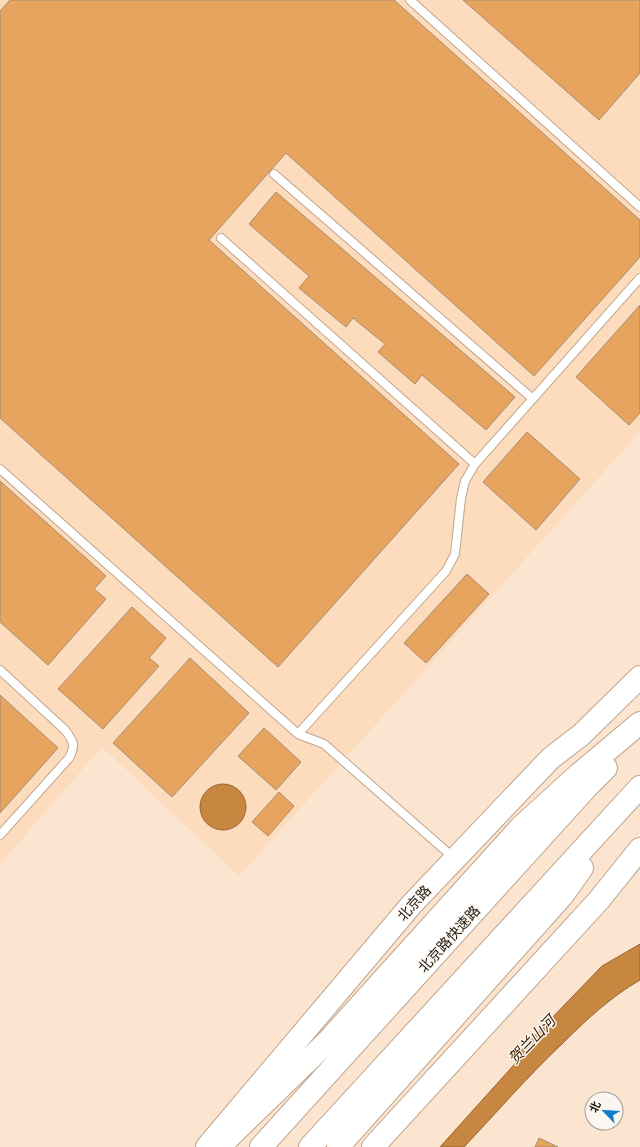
<svg xmlns="http://www.w3.org/2000/svg" width="640" height="1147" viewBox="0 0 640 1147" font-family="'Fira Sans Condensed','Noto Sans SC',sans-serif">
	<style>
		.built { fill: #fddcbd }
		.water { fill: #c88741; stroke: #966632 }
		.building { fill: #e7a45f; stroke: #a58c74 }
		.lines { fill: none; stroke-linecap: round; stroke-linejoin: round }
		.service-casing { stroke: #bea48c; stroke-width: 10 }
		.primary-casing { stroke: #bea48c; stroke-width: 24 }
		.trunk-casing { stroke: #bea48c; stroke-width: 24 }
		.service { stroke: #fff; stroke-width: 8 }
		.primary { stroke: #fff; stroke-width: 22 }
		.trunk { stroke: #fff; stroke-width: 22 }
		.labels { text-anchor: middle; stroke-width: 3; stroke-linejoin: round; paint-order: stroke }
		.street-label { font-size: 14px; fill: #21180f; stroke: #fbf6f1 }
		.water-label { font-size: 15px; font-style: italic; fill: #3c2203; stroke: #fbf6f1 }
	</style>
	<rect width="100%" height="100%" fill="#fbe5d1"/>
	<path class="built" d="M0,0H640V432L239,876L102,747L0,864Z"/>
	<path class="water" d="M200 807a23 23 0 1 1 46 0a23 23 0 1 1-46 0Z
		M640,944V980C611,997 587,1019 563,1043C528,1076 497,1112 464,1147H440L521,1057L520,1051L602,966Z"/>
	<path class="building" d="M10,0H394L640,220V257L534,376L286,153L209,240L459,464L278,667L0,418V11Z
		M463,0H640V73L599,120Z
		M276,192L515,397L486,430L422,375L415,384L378,352L385,344L353,318L346,327L299,288L309,276L249,224Z
		M640,305V413L629,425L576,377Z
		M527,432L580,479L536,530L483,482Z
		M0,481L106,576L94,589L106,599L48,665L0,622Z
		M467,574L489,594L426,663L404,643Z
		M132,607L166,638L149,658L159,666L103,729L58,689Z
		M190,658L249,713L172,797L113,743Z
		M0,695L58,748L0,813Z
		M264,728L301,762L276,790L238,756Z
		M279,792L294,806L268,836L252,822Z
		M539,1138L558,1147H535Z"/>
	<g class="lines">
		<defs>
			<path id="service" d="M410,0L640,207
				M274,174L533,399
				M221,238L475,464
				M0,469L298,734L324,744L455,859
				M0,670L65,730C74,742 76,745 69,758L0,835
				M298,734L446,571L455,554L461,498L465,481L475,464L640,278"/>
			<path id="primary" d="M207,1147L412,904L551,758L581,735L640,677
				M373,1147L599,900L640,849"/>
			<path id="trunk" d="M219,1147L327,1042L521,827L578,775L640,723
				M261,1147L586,788L606,768
				M310,1147L640,787
				M338,1147L562,896L582,868"/>
		</defs>
		<use href="#service" class="service-casing"/>
		<use href="#primary" class="primary-casing"/>
		<use href="#trunk" class="trunk-casing"/>
		<use href="#service" class="service"/>
		<use href="#primary" class="primary"/>
		<use href="#trunk" class="trunk"/>
	</g>
	<g class="labels">
		<g class="street-label">
			<text transform="translate(414 903) rotate(-48)" y="5">北京路</text>
			<text transform="translate(449 939) rotate(-48)" y="5">北京路快速路</text>
		</g>
		<g class="water-label">
			<text transform="translate(532 1040) rotate(-46)" y="5">贺兰山河</text>
		</g>
	</g>
	<g transform="translate(604 1111) rotate(295)"><circle r="19" fill="#fbf6f1" stroke="#a49d97"/>
	<path d="M0-3L7 15L0 10L-7 15Z" fill="#0e80ca"/>
	<text y="-6" font-size="11" font-weight="bold" text-anchor="middle" fill="#21180f">北</text>
	</g>
</svg>
